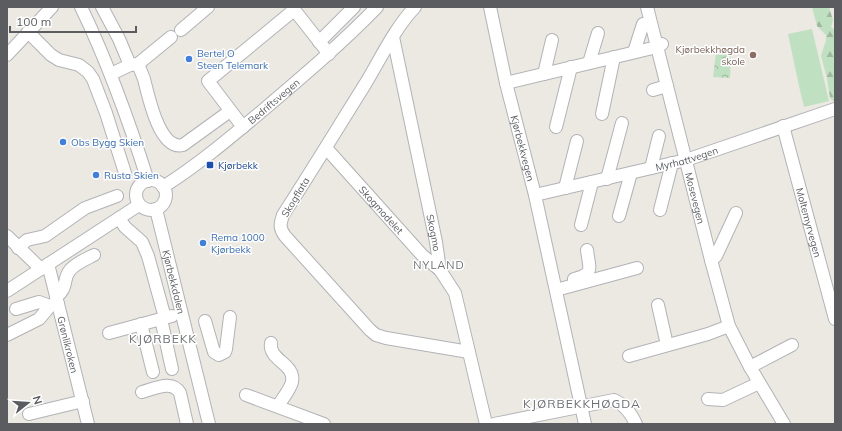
<svg xmlns="http://www.w3.org/2000/svg" width="842" height="431" viewBox="0 0 842 431" font-family="Mulish,sans-serif">
	<style>
		.forest { fill: url(#forest-firs) }
		.park { fill: url(#park-crowns) }
		.garden { fill: #c0e0c2 }
		.lines { fill: none; stroke-linecap: round; stroke-linejoin: round }
		.minor-casing { stroke: #b2b3b7; stroke-width: 14 }
		.minor { stroke: #fff; stroke-width: 12 }
		.education-dot { fill: #8d6e63; stroke: #fff; stroke-width: 1.5 }
		.shop-dot { fill: #3f7fe0; stroke: #fff; stroke-width: 1.5 }
		.transit-dot { fill: #1a4fb4; stroke: #fff; stroke-width: 1.5 }
		.labels { text-anchor: middle; stroke-width: 3; stroke-linejoin: round; paint-order: stroke }
		.education-label { font-size: 10px; fill: #785e54; stroke: #fff; text-anchor: end }
		.shop-label { font-size: 10px; fill: #366cbe; stroke: #fff; text-anchor: start }
		.street-label { font-size: 10px; fill: #5a5c60; stroke: #fff }
		.transit-label { font-size: 10px; fill: #164399; stroke: #fff; text-anchor: start }
		.neighbourhood-label { font-size: 11px; letter-spacing: 1px; fill: #6b6e72; stroke: #fff }
		.quarter-label { font-size: 12px; letter-spacing: 1px; fill: #6b6e72; stroke: #fff }
	</style>
	<defs>
		<pattern id="forest-firs" width="22" height="20" patternUnits="userSpaceOnUse"><rect width="22" height="20" fill="#c0e0c2"/><path d="M5 1l3.5 6h-7zM16 11l3.5 6h-7z" fill="#9fb9a1"/></pattern>
		<pattern id="park-crowns" width="20" height="18" patternUnits="userSpaceOnUse"><rect width="20" height="18" fill="#c0e0c2"/><path d="M2 6a3 3 0 1 1 6 0M12 15a3 3 0 1 1 6 0" fill="none" stroke="#9fb9a1"/></pattern>
	</defs>
	<rect width="100%" height="100%" fill="#ebe9e1"/>
	<path class="forest" d="M812,7H829L833,20L831,27L835,30V101H833L830,98L827,78L821,56L826,40V35L817,26Z"/>
	<path class="park" d="M728,51L731,53L730,78L713,77L716,52Z"/>
	<path class="garden" d="M812,29L829,101L804,107L799,86L823,81L799,86L788,34Z"/>
	<g class="lines">
		<defs>
			<g id="minor">
				<path d="M81,7C108,63 129,121 148,181"/>
				<path d="M102,7L119,39L130,65"/>
				<path d="M292,7L329,54"/>
				<path d="M415,7C394,29 380,60 364,86C337,129 311,172 283,215C280,224 279,228 285,236L370,330L376,335L386,338L469,352"/>
				<path id="s1" d="M490,7L506,83L535,195L585,424"/>
				<path id="s2" d="M647,7L711,260L729,326L750,367L784,424"/>
				<path d="M181,30L208,7"/>
				<path d="M28,32L51,55L59,60L79,65L88,72L93,79L106,113L125,173"/>
				<path id="s3" d="M393,37L436,242L440,270L455,293L486,424"/>
				<path d="M319,42L354,7"/>
				<path d="M634,52L643,24"/>
				<path d="M7,55L52,7"/>
				<path d="M589,63L598,33"/>
				<path d="M138,64C140,69 142,74 144,79C148,94 159,151 183,145L230,111"/>
				<path d="M111,74L130,65L138,64L171,37"/>
				<path d="M544,74L552,40"/>
				<path d="M506,83L657,47L662,44"/>
				<path d="M653,90L667,86"/>
				<path d="M602,114L614,57"/>
				<path id="s4" d="M783,126L835,319"/>
				<path d="M243,127L208,81L294,10"/>
				<path d="M556,127L571,67"/>
				<path id="s5" d="M326,148L422,255L440,270"/>
				<path d="M651,168L659,136"/>
				<path d="M607,179L622,123"/>
				<circle cx="151" cy="195" r="15"/>
				<path id="s6" d="M163,187C198,165 231,137 262,111C302,77 341,44 377,7"/>
				<path d="M565,188L577,141"/>
				<path id="s7" d="M535,195L686,160L835,109"/>
				<path id="s8" d="M156,209L209,424"/>
				<path d="M660,210L672,163"/>
				<path d="M619,216L631,173"/>
				<path d="M119,218L125,227L142,242L148,256L165,318"/>
				<path d="M581,225L592,182"/>
				<path d="M7,236L41,269"/>
				<path d="M18,248L27,240L45,236L85,208L117,196"/>
				<path d="M711,260L716,256L736,213"/>
				<path id="s9" d="M48,264L88,424"/>
				<path d="M574,279C595,274 589,268 587,250"/>
				<path d="M556,290L637,268"/>
				<path d="M7,291L139,205"/>
				<path d="M56,297C69,287 62,280 70,270C76,263 86,259 94,255"/>
				<path d="M658,305L667,345"/>
				<path d="M16,309L39,302L50,306"/>
				<path d="M161,319L172,369"/>
				<path d="M205,321L214,352L219,355L225,352L226,349L230,317"/>
				<path d="M141,324L153,372"/>
				<path d="M109,333L172,316"/>
				<path d="M7,335L39,319L50,306L58,304"/>
				<path d="M271,343C268,360 296,364 292,382C290,390 282,399 278,406"/>
				<path d="M629,356L708,334L729,326"/>
				<path d="M750,367L792,345"/>
				<path d="M142,392C154,389 172,379 180,393L187,424"/>
				<path d="M246,395L324,424"/>
				<path d="M708,399L723,400L759,383"/>
				<path d="M29,414L83,401"/>
				<path d="M494,424L614,400C625,405 631,413 636,424"/>
			</g>
		</defs>
		<use href="#minor" class="minor-casing"/>
		<use href="#minor" class="minor"/>
	</g>
	<circle class="education-dot" cx="753" cy="55" r="4"/>
	<g class="shop-dot">
		<circle cx="189" cy="59" r="4"/>
		<circle cx="63" cy="142" r="4"/>
		<circle cx="96" cy="175" r="4"/>
		<circle cx="203" cy="243" r="4"/>
	</g>
	<rect class="transit-dot" x="206" y="161" width="8" height="8" rx="2"/>
	<g class="labels">
		<g class="education-label">
			<text x="745" y="53">Kjørbekkhøgda<tspan x="745" dy="12">skole</tspan></text>
		</g>
		<g class="shop-label">
			<text x="197" y="57">Bertel O<tspan x="197" dy="12">Steen Telemark</tspan></text>
			<text x="71" y="146">Obs Bygg Skien</text>
			<text x="104" y="179">Rusta Skien</text>
			<text x="211" y="241">Rema 1000<tspan x="211" dy="12">Kjørbekk</tspan></text>
		</g>
		<g class="street-label">
			<text dy="4" stroke="none"><textPath href="#s6" startOffset="140">Bedriftsvegen</textPath></text>
			<text dy="4" stroke="none"><textPath href="#s1" startOffset="145">Kjørbekkvegen</textPath></text>
			<text dy="4" stroke="none"><textPath href="#s7" startOffset="156">Myrhattvegen</textPath></text>
			<text transform="translate(295 197) rotate(-59)" y="4">Skogflata</text>
			<text dy="4" stroke="none"><textPath href="#s2" startOffset="197">Mosevegen</textPath></text>
			<text dy="4" stroke="none"><textPath href="#s5" startOffset="83">Skogmodelet</textPath></text>
			<text dy="4" stroke="none"><textPath href="#s4" startOffset="100">Moltemyrvegen</textPath></text>
			<text dy="4" stroke="none"><textPath href="#s3" startOffset="200">Skogmo</textPath></text>
			<text dy="4" stroke="none"><textPath href="#s8" startOffset="75">Kjørbekkdalen</textPath></text>
			<text dy="4" stroke="none"><textPath href="#s9" startOffset="83">Grønlikroken</textPath></text>
		</g>
		<g class="transit-label">
			<text x="218" y="169">Kjørbekk</text>
		</g>
		<g class="neighbourhood-label">
			<text x="439" y="269">NYLAND</text>
		</g>
		<g class="quarter-label">
			<text x="163" y="343">KJØRBEKK</text>
			<text x="582" y="408">KJØRBEKKHØGDA</text>
		</g>
	</g>
	<rect width="842" height="431" fill="none" stroke="#5a5c60" stroke-width="16"/>
	<g transform="translate(28 403) rotate(73)" stroke="#ffffff" stroke-width="3" paint-order="stroke">
	<path d="M0-3L7 15L0 10L-7 15Z" fill="#5a5c60"/>
	<text y="-6" font-size="11" font-weight="bold" text-anchor="middle" fill="#5a5c60">N</text>
	</g>
	<path d="M10 26v6h126v-6" fill="none" stroke="#5a5c60" stroke-width="2"/>
	<text x="16" y="26" font-size="12" fill="#5a5c60" stroke="#ffffff" stroke-width="3" paint-order="stroke">100 m</text>
</svg>
